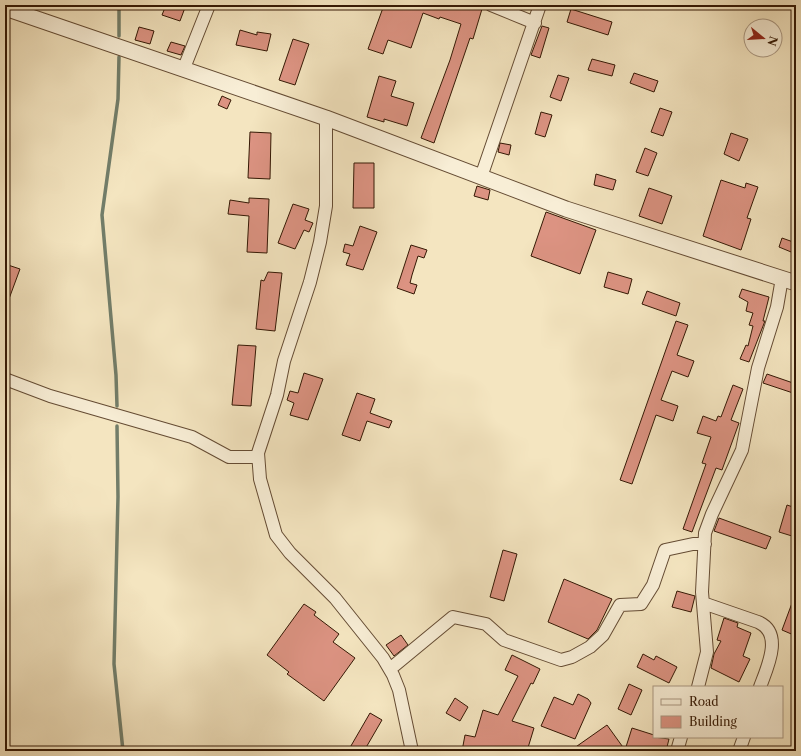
<svg xmlns="http://www.w3.org/2000/svg" width="801" height="756" viewBox="0 0 801 756" font-family="'Libre Caslon Text',serif">
	<style>
		.lines { fill: none; stroke-linecap: round; stroke-linejoin: round }
		.stream { stroke: #727d69; stroke-width: 3.5 }
		.building { fill: #dc9382; stroke: #341804 }
		.minor-casing { stroke: #644b33; stroke-width: 14 }
		.tertiary-casing { stroke: #644b33; stroke-width: 17 }
		.minor { stroke: #f8eed6; stroke-width: 12 }
		.tertiary { stroke: #f8eed6; stroke-width: 15 }
	</style>
	<rect width="100%" height="100%" fill="#f4e5c0"/>
	<filter id="stains"><feTurbulence type="fractalNoise" baseFrequency=".005" numOctaves="4"/><feColorMatrix values="0 0 0 0 .2 0 0 0 0 .09 0 0 0 0 .02 0 0 0 .5 -.17"/></filter>
	<radialGradient id="worn" r=".72"><stop offset=".6" stop-color="#630" stop-opacity="0"/><stop offset="1" stop-color="#630" stop-opacity=".3"/></radialGradient>
	<g class="lines">
		<path class="stream" d="M119,36V5
			M117,406L116,375L102,215L118,99L119,57
			M117,426L118,497L114,664L123,751"/>
	</g>
	<path class="building" d="M166,5H186L180,21L162,15Z
		M384,5H470L482,9L473,39L470,38L434,143L421,138L450,60L461,24L440,17L439,19L423,13L411,48L388,40L383,54L368,49Z
		M571,9L612,22L608,35L567,22Z
		M542,26L549,28L540,58L531,55Z
		M139,27L154,31L150,44L135,40Z
		M240,30L257,35V32L271,34L267,51L236,45Z
		M293,39L309,44L295,85L279,80Z
		M171,42L185,46L181,55L167,51Z
		M592,59L615,65L612,76L588,70Z
		M634,73L658,81L654,92L630,83Z
		M558,75L569,78L561,101L550,97Z
		M379,76L396,81L391,96L414,103L407,126L384,119V122L367,117Z
		M222,96L231,100L227,109L218,105Z
		M660,108L672,112L663,136L651,132Z
		M541,112L552,115L545,137L535,134Z
		M250,132L271,133L270,179L248,178Z
		M731,133L748,139L739,161L724,154Z
		M500,143L511,145L509,155L498,152Z
		M645,148L657,153L648,176L636,172Z
		M354,163H374V208H353Z
		M596,174L616,180L613,190L594,185Z
		M721,180L745,188L746,183L758,187L747,218L751,219L741,250L703,236Z
		M477,186L490,190L488,200L474,196Z
		M649,188L672,196L662,224L639,216Z
		M249,198L269,199L267,253L247,252L249,216L228,214L230,200L249,203Z
		M293,204L309,209L305,220L313,223L309,232L304,230L295,249L278,243Z
		M546,212L596,230L580,274L531,256Z
		M360,226L377,232L363,270L346,265L350,254L343,252L345,244L353,246Z
		M782,238L796,243V254L779,247Z
		M411,245L427,250L424,258L418,256L412,275L410,283L417,285L414,294L397,288Z
		M5,264L20,269L6,307H5Z
		M268,272L282,273L275,331L256,329L261,280L264,281Z
		M608,272L632,279L628,294L604,287Z
		M742,289L769,297L763,321H765L749,362L740,359L746,345L748,346L753,326L749,325L753,313L746,311L748,302L739,297Z
		M647,291L680,303L676,316L642,304Z
		M676,321L688,325L677,355L694,361L688,377L672,371L661,400L678,406L673,421L656,415L632,484L620,480Z
		M238,345L256,346L251,406L232,405Z
		M304,373L323,379L308,420L290,415L294,403L287,400L290,391L298,393Z
		M767,374L796,384V394L763,383Z
		M733,385L743,389L731,420L739,423L722,470L716,468L692,532L683,529L706,464L702,463L711,437L697,433L703,416L716,421L718,416L721,417Z
		M357,393L375,399L370,413L392,421L389,428L367,421L360,441L342,435Z
		M787,505L796,508V522L792,536L779,532Z
		M719,518L771,537L766,549L714,531Z
		M503,550L517,554L504,601L490,597Z
		M564,579L612,599L597,630L588,639L548,622Z
		M677,591L695,596L691,612L672,607Z
		M795,595H796V636L782,630Z
		M304,604L316,612L314,615L339,634L333,642L355,658L324,701L287,674L289,672L267,655Z
		M724,618L738,623L737,627L751,633L743,656L750,659L739,682L711,668L714,654L721,641L717,640Z
		M401,635L408,645L394,656L386,645Z
		M643,654L654,660L656,656L677,667L669,683L637,667Z
		M512,655L540,669L533,684L531,683L512,721L534,728L527,751H462L465,735L475,737L483,710L498,715L518,676L505,670Z
		M629,684L642,690L631,715L618,709Z
		M578,694L588,699L591,703L575,739L541,726L554,697L573,705Z
		M455,698L468,707L460,721L446,713Z
		M370,713L382,720L364,751H348Z
		M607,725L625,750L632,728L654,735V737L669,739L666,751H570Z"/>
	<g class="lines">
		<defs>
			<path id="minor" d="M491,5L535,23
				M184,68L209,5
				M326,118V206L320,242L310,282L284,361L277,395L258,453L260,479L276,535L290,553L335,598L383,658L393,675L399,690L412,751
				M481,177L540,5
				M5,379L50,396L192,437L229,457H258
				M703,603L758,622C784,633 767,668 760,687
				M390,669L453,617L486,624L504,640L561,660L572,657L590,647L603,635L620,605L641,604L653,585L665,550L693,544H705
				M698,687L707,652L702,592L705,533L712,514L742,450L758,368L777,307L782,278
				M677,751L681,737
				M739,751L744,737"/>
			<path id="tertiary" d="M5,8L326,118L566,209L796,283"/>
		</defs>
		<use href="#minor" class="minor-casing"/>
		<use href="#tertiary" class="tertiary-casing"/>
		<use href="#minor" class="minor"/>
		<use href="#tertiary" class="tertiary"/>
	</g>
	<rect width="801" height="756" fill="none" stroke="#f4e5c0" stroke-width="20"/>
	<rect x="6" y="6" width="789" height="744" fill="none" stroke="#341804" stroke-width="2"/>
	<rect x="10" y="10" width="781" height="736" fill="none" stroke="#341804"/>
	<rect x="653" y="686" width="130" height="52" fill="#f8eed6" stroke="#aa9882"/>
	<rect x="661" y="699" width="20" height="6" fill="#f8eed6" stroke="#aa9882"/>
	<text x="689" y="706" font-size="12" fill="#341804">Road</text>
	<rect x="661" y="716" width="20" height="12" fill="#dc9382" stroke="#aa9882"/>
	<text x="689" y="726" font-size="12" fill="#341804">Building</text>
	<g transform="translate(763 38) rotate(108)"><circle r="19" fill="#f8eed6" stroke="#aa9882"/>
	<path d="M0-3L7 15L0 10L-7 15Z" fill="#8f2418"/>
	<text y="-6" font-size="11" font-weight="bold" text-anchor="middle" fill="#341804">N</text>
	</g>
	<rect width="100%" height="100%" filter="url(#stains)"/>
	<rect width="100%" height="100%" fill="url(#worn)"/>
</svg>
